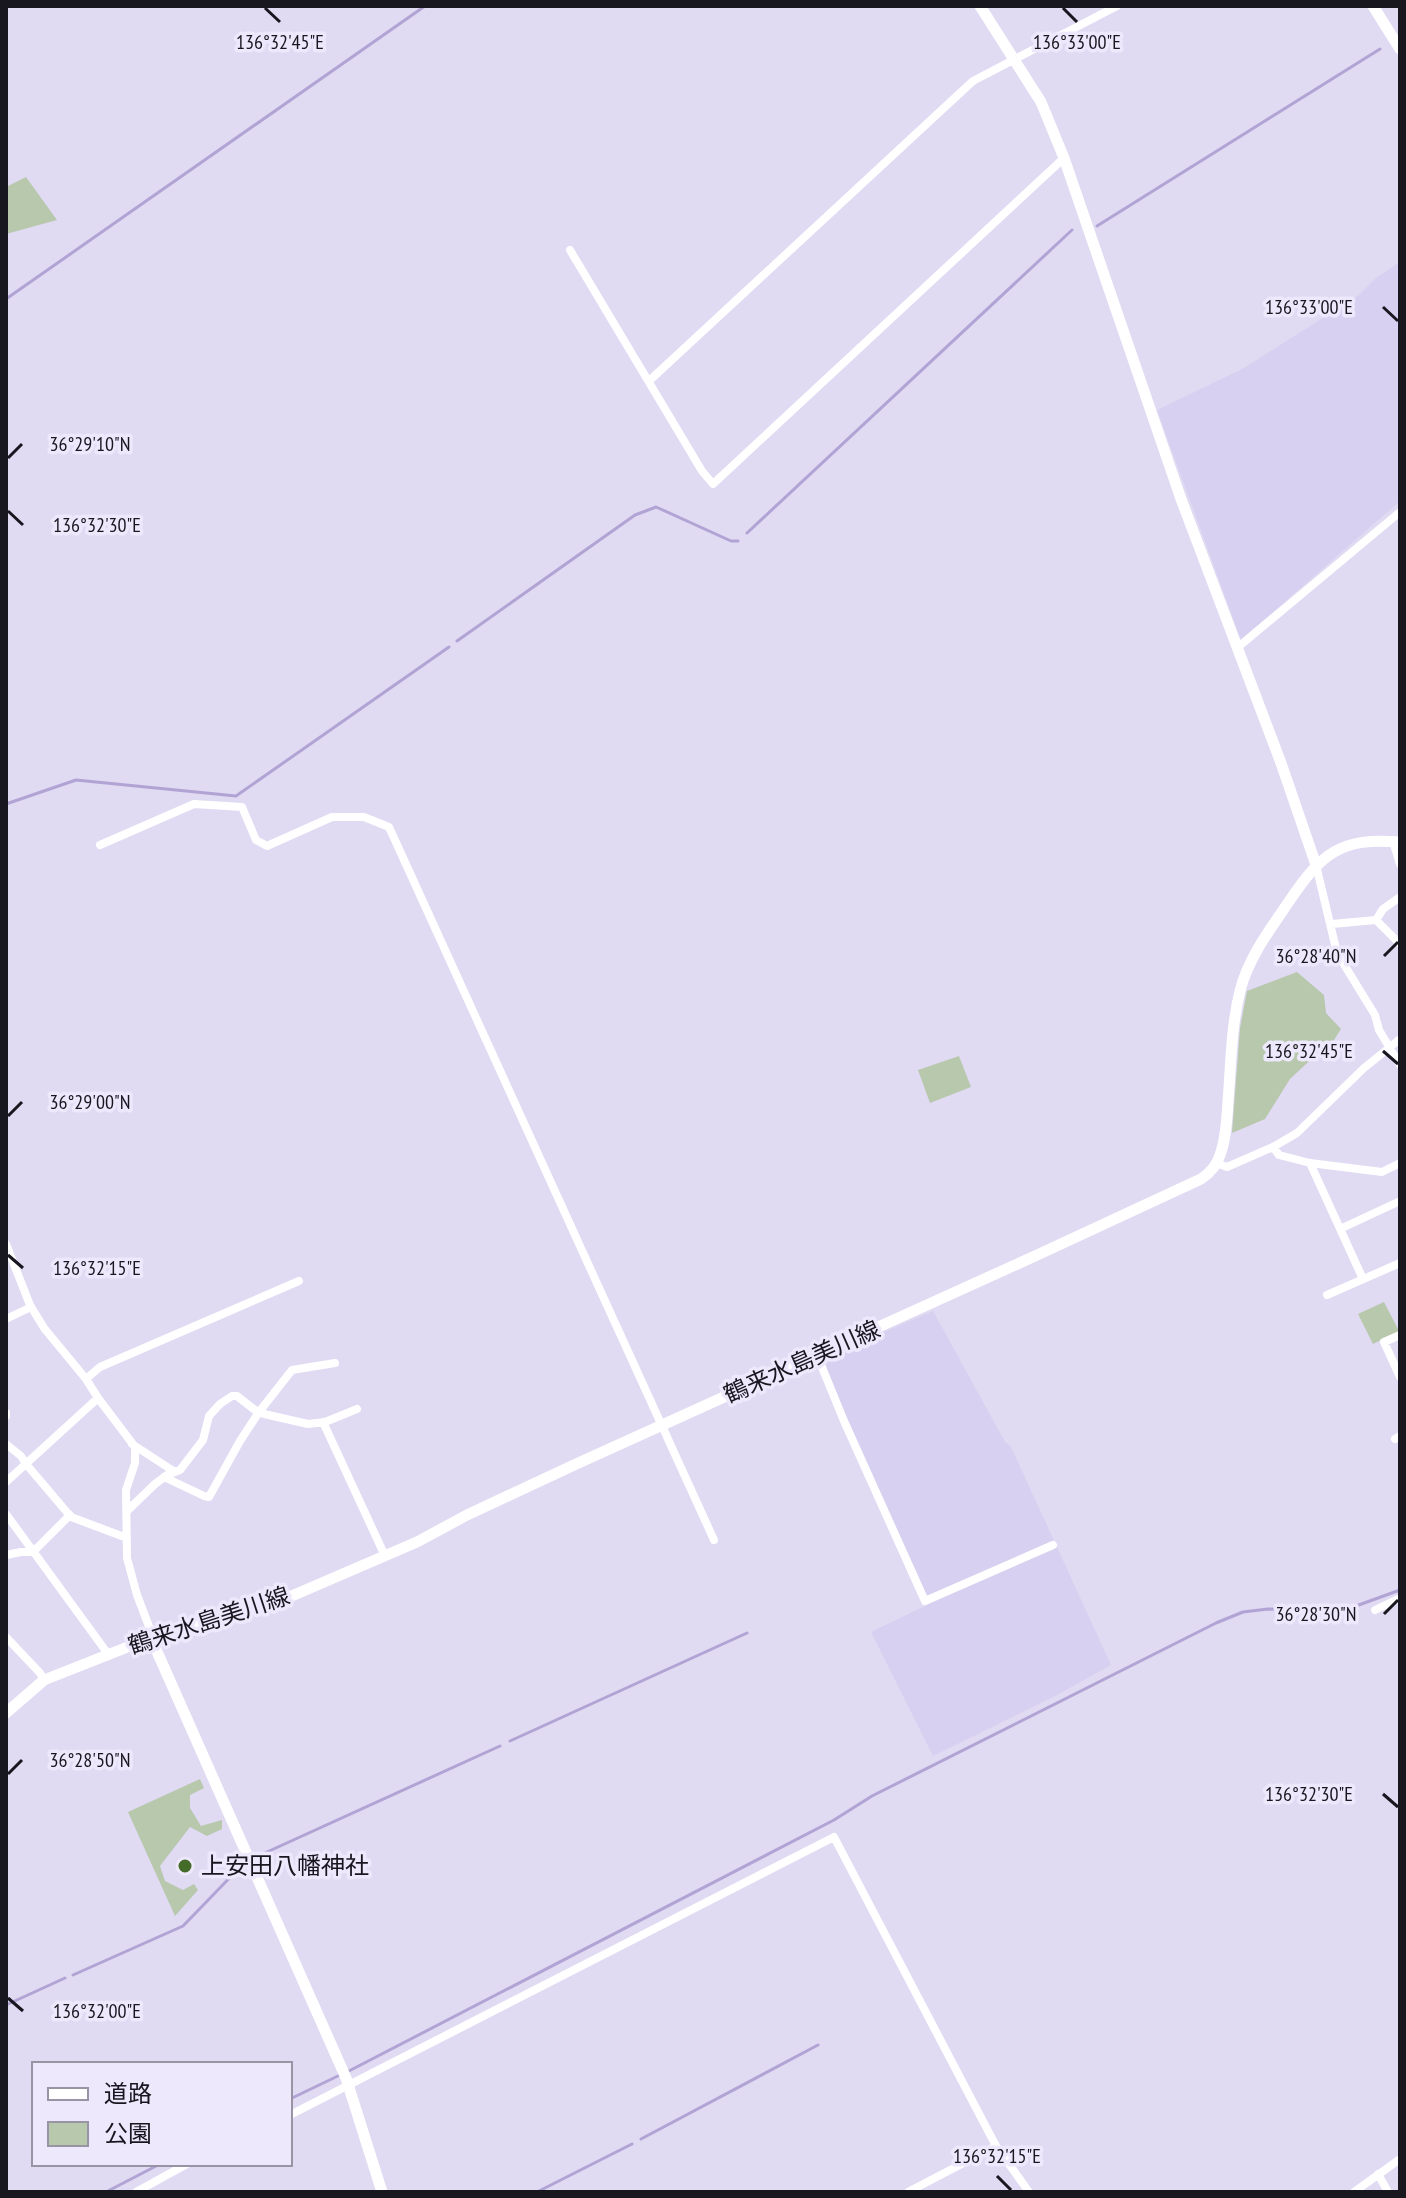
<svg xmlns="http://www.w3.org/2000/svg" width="1406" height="2198" viewBox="0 0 1406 2198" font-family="'PT Sans Narrow','Noto Sans JP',sans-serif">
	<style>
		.built { fill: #d8d0f0 }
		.green { fill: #b7c8ad }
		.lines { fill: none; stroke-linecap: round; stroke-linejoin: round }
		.stream { stroke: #b1a4d4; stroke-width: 3 }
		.street { stroke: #fff; stroke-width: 8 }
		.secondary { stroke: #fff; stroke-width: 11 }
		.ticks { fill: none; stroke: #18161f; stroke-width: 3 }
		.poi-dot { fill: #446c28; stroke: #ede8fc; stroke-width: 3 }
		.labels { text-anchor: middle; stroke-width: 7; stroke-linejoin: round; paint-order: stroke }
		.street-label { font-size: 24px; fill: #18161f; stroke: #ede8fc }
		.poi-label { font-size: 24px; fill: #18161f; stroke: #ede8fc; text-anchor: start }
		.ticks-label { font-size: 20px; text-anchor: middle; fill: #18161f; stroke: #ede8fc; stroke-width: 7; stroke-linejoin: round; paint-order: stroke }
	</style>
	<rect width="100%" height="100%" fill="#e0daf3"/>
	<path class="built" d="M1400,262V501L1241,640L1157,410L1244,368L1359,295L1376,278Z
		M933,1311L1005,1442L1011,1447L1111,1665L1057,1695L933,1756L871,1632L927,1605L821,1359Z"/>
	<path class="green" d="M26,177L57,220L6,234V187Z
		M1297,972L1324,995L1326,1013L1341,1029L1331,1045L1321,1050L1290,1079L1265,1119L1232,1133L1240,1028L1247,991Z
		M959,1056L971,1087L930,1103L918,1070Z
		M1384,1302L1399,1331L1373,1344L1358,1314Z
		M200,1779L204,1788L190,1795V1808L201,1826L222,1820V1829L207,1836L190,1827L160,1866L165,1881L183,1890L194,1884L198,1890L175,1916L128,1812Z"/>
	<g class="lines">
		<path class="stream" d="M1097,226L1380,49
			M6,299L425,6
			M747,533L1072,230
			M457,641L635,515L656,507L731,541H738
			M6,804L76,780L236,796L449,647
			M510,1741L747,1633
			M256,1857L500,1746
			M73,1975L183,1926L244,1863
			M6,2005L65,1978
			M347,2072L834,1820L872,1796L1216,1623L1243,1612L1268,1609L1330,1611L1356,1606L1400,1590
			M290,2099L340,2075
			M641,2139L818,2045
			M106,2192L160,2164
			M537,2192L632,2144"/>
		<path class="street" d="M570,250L702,471L713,484L1064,158
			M649,381L973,81L1117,6
			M1237,648L1400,512
			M1393,841L1400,864
			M100,845L194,804L242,807L256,840L267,846L332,817H364L389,827L714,1540
			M1316,865L1337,953L1375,1015L1379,1030L1400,1065
			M1376,920L1383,909L1400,897
			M1332,924L1376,920L1400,944
			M1273,1147L1279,1155L1310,1163L1382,1172L1400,1163
			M1216,1163L1227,1167L1273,1147L1297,1133L1364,1068L1400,1039
			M1310,1163L1363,1279
			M1340,1229L1400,1201
			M6,1244L30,1305L44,1328L86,1379L98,1398L135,1447V1463L126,1490L127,1558L137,1595L153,1637
			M1327,1295L1400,1263
			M6,1319L31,1307
			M1400,1335L1384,1342L1400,1377
			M817,1355L844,1421L925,1601L1053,1545
			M86,1379L100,1367L299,1281
			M6,1413V1416
			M323,1422L385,1556
			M1395,1439L1400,1436
			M6,1444L21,1456L26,1464L71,1517L127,1538
			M132,1444L175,1472
			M164,1477L204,1496L209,1497L240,1441L259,1412L292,1370L335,1363
			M6,1482L98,1398
			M127,1511L155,1484L167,1475L180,1470L203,1440L209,1416L220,1404L232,1396H237L255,1410L264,1414L308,1424L325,1422L357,1409
			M6,1514L108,1654
			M6,1555L21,1552H33L70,1515
			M1375,1610L1400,1598
			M6,1637L40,1673L44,1680
			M290,2115L834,1837L996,2146L1029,2192
			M1378,2174L1388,2192
			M136,2192L187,2164
			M908,2192L996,2146
			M1354,2192L1400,2159"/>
		<path class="secondary" d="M980,6L1041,102L1064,158L1181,499L1281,763L1316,865
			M1373,6L1400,49
			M153,1637L155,1647L346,2078L382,2192
			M6,1713L44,1680L153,1637L287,1598L417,1542L467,1515L574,1465L1035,1256L1201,1179C1210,1173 1217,1165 1220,1155C1226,1139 1227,1118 1228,1101C1231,1065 1231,1027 1240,991C1248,958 1271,928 1290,900C1322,853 1341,837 1400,842"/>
	</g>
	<path class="ticks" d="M265,8L280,22M1063,8L1077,22M1383,307L1398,321M8,458L22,444M8,511L23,525M1384,956L1398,942M1383,1051L1398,1064M8,1116L22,1102M8,1255L23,1268M1384,1614L1398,1600M8,1774L22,1760M1383,1794L1398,1807M8,1998L23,2011M997,2176L1011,2190"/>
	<circle class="poi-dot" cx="185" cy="1866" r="8"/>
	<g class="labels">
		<g class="street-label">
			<text transform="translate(802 1362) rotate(-24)" y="8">鶴来水島美川線</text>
			<text transform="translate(209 1621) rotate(-18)" y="8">鶴来水島美川線</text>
		</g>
		<g class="poi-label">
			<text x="201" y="1874">上安田八幡神社</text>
		</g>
	</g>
	<g class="ticks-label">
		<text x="280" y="49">136°32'45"E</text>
		<text x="1077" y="49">136°33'00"E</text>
		<text x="1309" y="314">136°33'00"E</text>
		<text x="90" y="451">36°29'10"N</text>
		<text x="97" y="532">136°32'30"E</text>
		<text x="1316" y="963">36°28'40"N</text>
		<text x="1309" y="1058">136°32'45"E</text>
		<text x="90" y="1109">36°29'00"N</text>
		<text x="97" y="1275">136°32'15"E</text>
		<text x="1316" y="1621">36°28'30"N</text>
		<text x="90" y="1767">36°28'50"N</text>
		<text x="1309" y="1801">136°32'30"E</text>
		<text x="97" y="2018">136°32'00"E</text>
		<text x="997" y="2163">136°32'15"E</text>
	</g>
	<rect width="1406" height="2198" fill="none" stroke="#18161f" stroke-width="16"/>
	<rect x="32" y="2062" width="260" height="104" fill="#ede8fc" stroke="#9894a4" stroke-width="2"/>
	<rect x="48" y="2088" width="40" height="12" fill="#ffffff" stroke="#9894a4" stroke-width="2"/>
	<text x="104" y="2102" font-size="24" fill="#18161f">道路</text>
	<rect x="48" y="2122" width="40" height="24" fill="#b7c8ad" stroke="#9894a4" stroke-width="2"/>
	<text x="104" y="2142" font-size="24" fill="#18161f">公園</text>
</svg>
